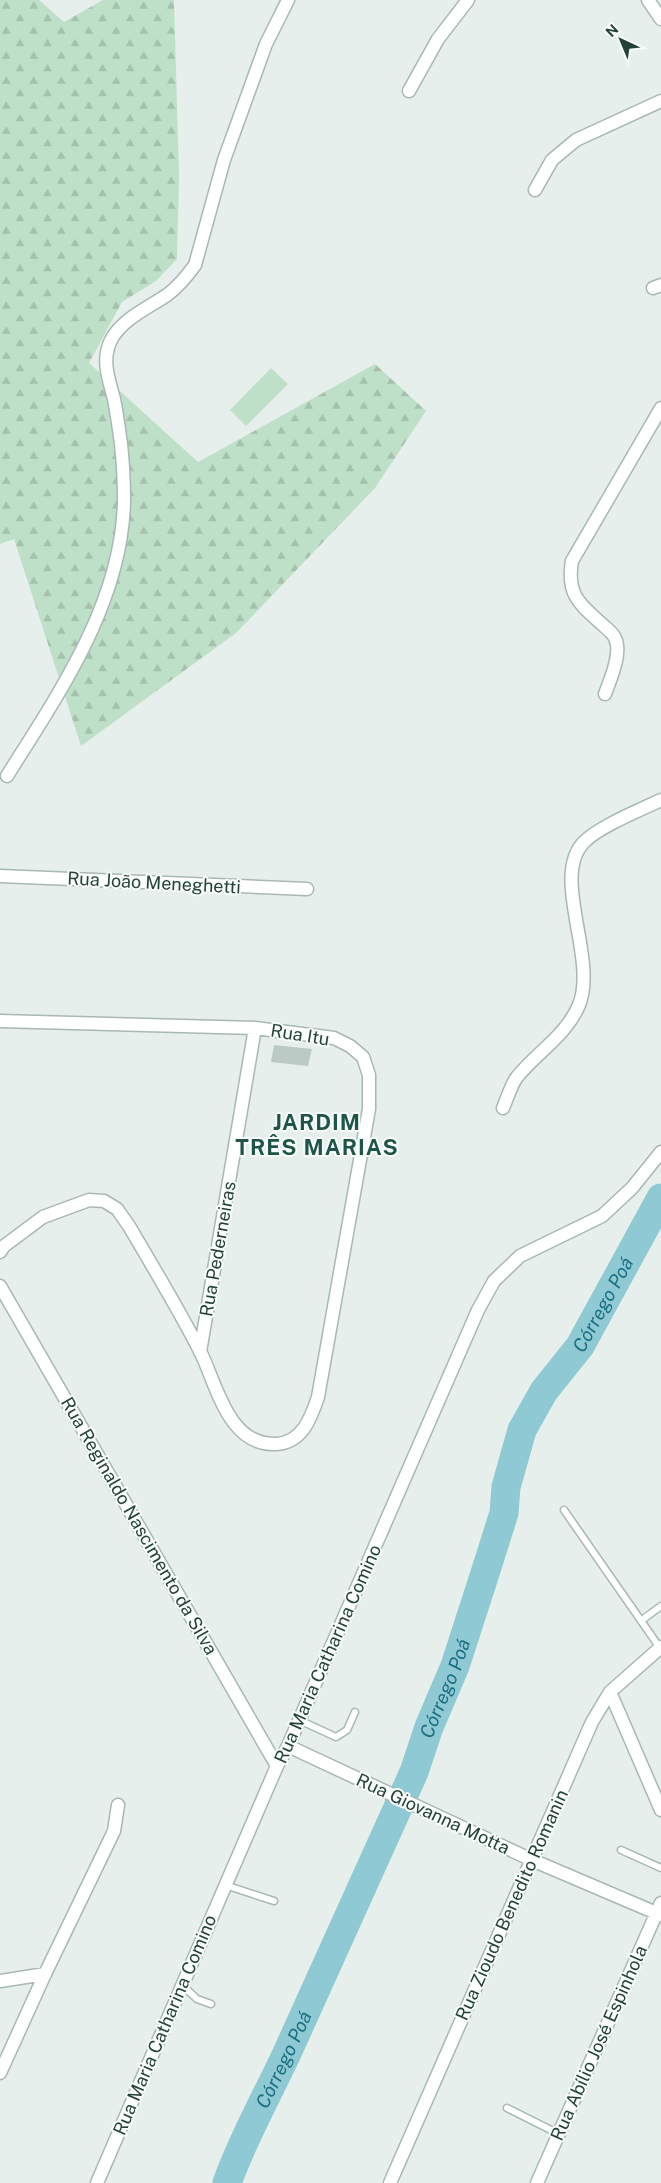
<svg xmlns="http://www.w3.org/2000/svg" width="661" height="2183" viewBox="0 0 661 2183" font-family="'Public Sans',sans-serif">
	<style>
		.forest { fill: url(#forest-firs) }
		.pitch { fill: #bfe0c8 }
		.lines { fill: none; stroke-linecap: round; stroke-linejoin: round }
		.river { stroke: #8ec9d4; stroke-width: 29 }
		.building { fill: #bbcac4 }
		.service-casing { stroke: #a8b8b2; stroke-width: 9 }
		.minor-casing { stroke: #a8b8b2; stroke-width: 15 }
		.service { stroke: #fff; stroke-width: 6 }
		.minor { stroke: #fff; stroke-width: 12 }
		.labels { text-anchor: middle; stroke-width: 4; stroke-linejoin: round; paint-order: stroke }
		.street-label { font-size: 18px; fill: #24423a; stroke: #f7fbf9 }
		.water-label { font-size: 19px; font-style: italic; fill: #1c6f80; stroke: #f7fbf9 }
		.district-label { font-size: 22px; font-weight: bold; letter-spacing: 1px; fill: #1f5548; stroke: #f7fbf9 }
	</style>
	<defs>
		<pattern id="forest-firs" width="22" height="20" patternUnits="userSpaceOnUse" patternTransform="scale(1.25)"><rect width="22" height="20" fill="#bfe0c8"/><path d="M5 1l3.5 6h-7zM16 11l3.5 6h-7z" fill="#a4c1ad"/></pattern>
	</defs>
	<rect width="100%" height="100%" fill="#e6efeb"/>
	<path class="forest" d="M0,0H39L64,22L103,0H174L179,176L177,259L156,281L122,302L89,363L198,462L375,364L426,411L375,488L236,633L81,746L14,539L0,544Z"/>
	<path class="pitch" d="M271,368L288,384L246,426L230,410Z"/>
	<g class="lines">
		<path class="river" id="s1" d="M227,2183C243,2138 267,2096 287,2053C330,1960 371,1866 414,1772L429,1727L455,1666L487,1567L504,1513L506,1487L522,1430L544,1391L580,1346L661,1198"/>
	</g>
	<path class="building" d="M274,1045L312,1049L308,1066L271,1062Z"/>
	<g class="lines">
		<defs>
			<path id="service" d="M564,1510L660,1648
				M642,1620L661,1606
				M299,1720L336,1737L347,1730L355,1712
				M621,1850L661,1868
				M225,1885L274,1901
				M182,1985L197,1999L211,2004
				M507,2108L559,2134"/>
			<path id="minor" d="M648,0L661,19
				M409,91L438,39L468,0
				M535,190L552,160L576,140L661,101
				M653,288L661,285
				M605,694C610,680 619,660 617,645C616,636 611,632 604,626C581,605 566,596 572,561L661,408
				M7,776C59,693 122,603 124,501C124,482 123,462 121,444C119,429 117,414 114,399C109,380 101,360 111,340C122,319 148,308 167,295C178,287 187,276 195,265L224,160L266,44L288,0
				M0,876L307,889
				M0,1021L255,1028L334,1038L350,1046L363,1057L369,1075V1109L318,1397C311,1418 302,1443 276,1444C228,1446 217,1385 200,1351C178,1308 153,1267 129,1226L117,1209L104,1201L89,1200L43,1217L4,1246L0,1252
				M503,1108C507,1099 511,1085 517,1077C537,1052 566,1036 579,1005C598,958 550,877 584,842C600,826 640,810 661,800
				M0,1286L277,1766
				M200,1352L255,1028
				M610,1692L661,1810
				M288,1746L532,1860L661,1915
				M0,1981L45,1974
				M0,2073L45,1974L114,1831L118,1805
				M97,2183L277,1766L288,1746L478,1310L494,1281L520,1256L602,1216L632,1188L661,1152
				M390,2183L592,1722L610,1692L661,1647
				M537,2183L661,1903"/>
		</defs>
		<use href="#service" class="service-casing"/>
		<use href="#minor" class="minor-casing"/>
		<use href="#service" class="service"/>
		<use href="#minor" class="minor"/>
	</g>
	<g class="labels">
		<g class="street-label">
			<text transform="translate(154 883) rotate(3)" y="6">Rua João Meneghetti</text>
			<text transform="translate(300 1035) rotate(9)" y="6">Rua Itu</text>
			<text transform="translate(218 1249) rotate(-80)" y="6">Rua Pederneiras</text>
			<text transform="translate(139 1526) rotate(60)" y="6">Rua Reginaldo Nascimento da Silva</text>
			<text transform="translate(328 1654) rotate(-66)" y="6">Rua Maria Catharina Comino</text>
			<text transform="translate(433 1814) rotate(25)" y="6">Rua Giovanna Motta</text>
			<text transform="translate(512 1905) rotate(-66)" y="6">Rua Zioudo Benedito Romanin</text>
			<text transform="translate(165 2025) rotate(-67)" y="6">Rua Maria Catharina Comino</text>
			<text transform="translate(599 2043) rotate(-66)" y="6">Rua Abílio José Espinhola</text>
		</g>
		<g class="water-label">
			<text dy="7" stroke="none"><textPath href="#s1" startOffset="961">Córrego Poá</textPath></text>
			<text dy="7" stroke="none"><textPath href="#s1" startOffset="541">Córrego Poá</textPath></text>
			<text dy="7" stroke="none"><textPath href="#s1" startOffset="136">Córrego Poá</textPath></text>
		</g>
		<g class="district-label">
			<text x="317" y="1130">JARDIM<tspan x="317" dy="25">TRÊS MARIAS</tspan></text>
		</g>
	</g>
	<g transform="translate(621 40) rotate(316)" stroke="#f7fbf9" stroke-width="4" paint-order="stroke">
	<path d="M0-4L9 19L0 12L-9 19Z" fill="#24423a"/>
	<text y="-8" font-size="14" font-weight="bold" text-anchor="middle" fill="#24423a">N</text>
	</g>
</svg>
